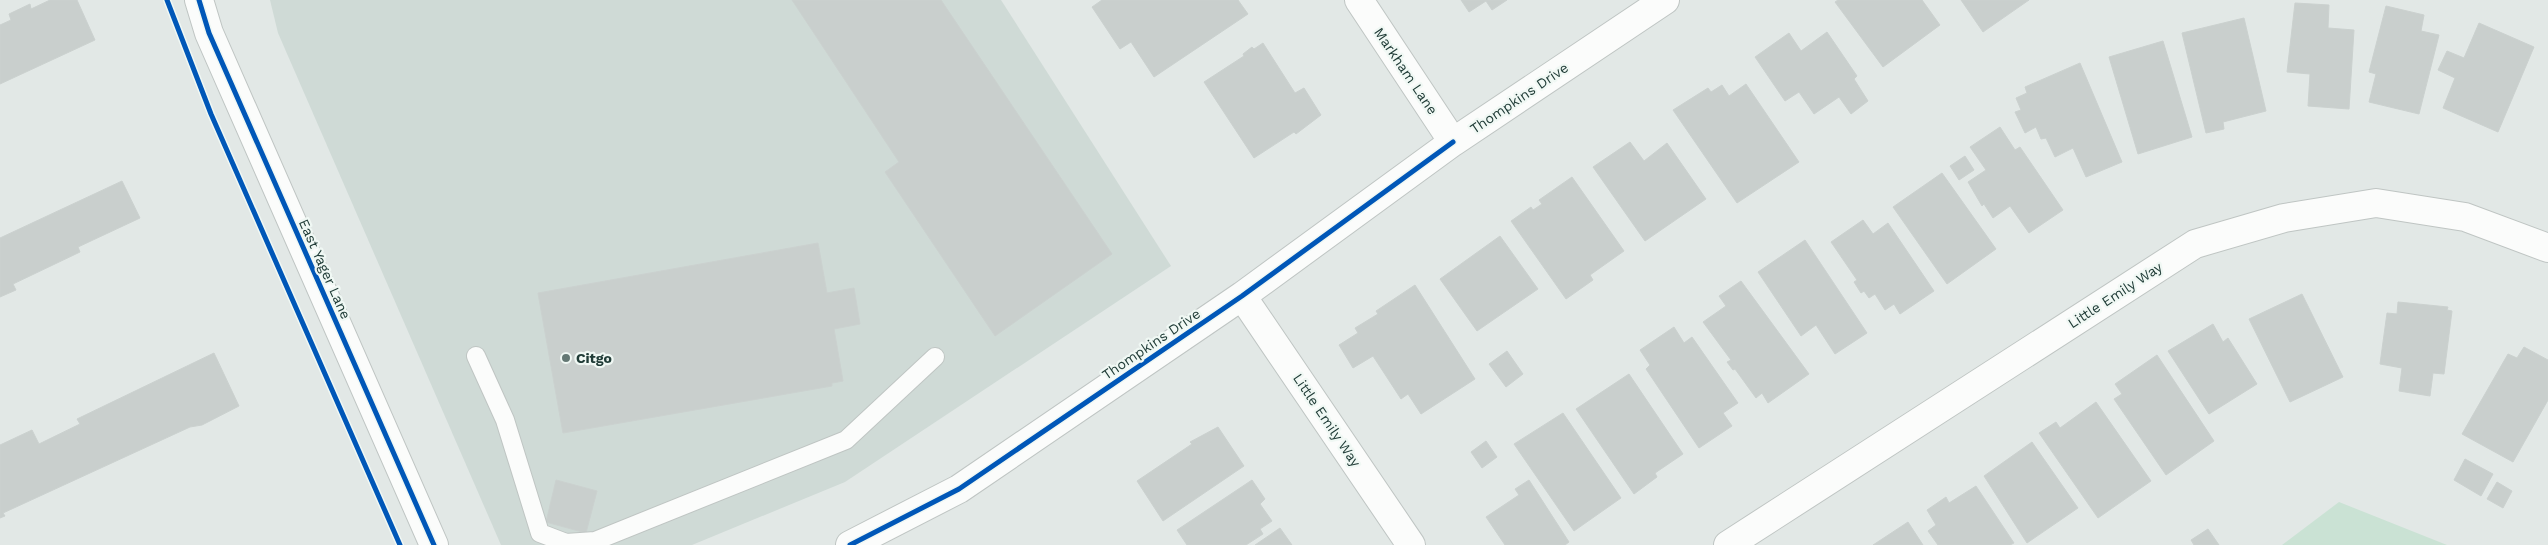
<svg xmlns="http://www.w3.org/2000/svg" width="2548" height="545" viewBox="0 0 2548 545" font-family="'Work Sans',sans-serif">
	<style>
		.built { fill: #cfdad6 }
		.green { fill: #cae2d4 }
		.building { fill: #c9cfcd; stroke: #cbd1cf }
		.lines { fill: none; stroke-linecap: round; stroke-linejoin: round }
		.service-casing { stroke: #bfc5c3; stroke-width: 20 }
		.minor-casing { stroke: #bfc5c3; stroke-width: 30 }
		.tertiary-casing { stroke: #bfc5c3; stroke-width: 30 }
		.service { stroke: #fbfcfb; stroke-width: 18 }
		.minor { stroke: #fbfcfb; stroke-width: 28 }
		.tertiary { stroke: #fbfcfb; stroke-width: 28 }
		.cycleway-casing { stroke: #f0f8f4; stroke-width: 8 }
		.cycleway { stroke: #0057b8; stroke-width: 5 }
		.poi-dot { fill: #647874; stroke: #f0f8f4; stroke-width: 2 }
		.labels { text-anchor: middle; stroke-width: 4.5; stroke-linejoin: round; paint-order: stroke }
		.street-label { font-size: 14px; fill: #203c37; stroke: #f0f8f4 }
		.poi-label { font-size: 14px; font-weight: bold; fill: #203c37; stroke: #f0f8f4; text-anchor: start }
	</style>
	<rect width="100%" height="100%" fill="#e2e8e6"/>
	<path class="built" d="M270,0H1001L1171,266L845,482L692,545H501L278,33Z"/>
	<path class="green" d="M2339,502L2447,545H2282Z"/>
	<path class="building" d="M50,0H77L95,40L0,84V25L11,20L9,14L30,4L31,9Z
		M792,0H941L1112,254L995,336L885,172L899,162Z
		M1102,0H1238L1248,14L1154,77L1131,42L1120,49L1092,7Z
		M1461,0H1507L1492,10L1486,1L1469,12Z
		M1838,0H1922L1940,25L1883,67L1835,2Z
		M1961,0H2029L1983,32Z
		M2295,3L2329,5L2328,28L2354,30L2349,109L2308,106L2310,74L2287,72Z
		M2386,6L2424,15L2421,31L2439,35L2419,114L2369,102L2376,74L2369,72Z
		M2244,18L2266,111L2223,122L2224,129L2206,133L2182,33Z
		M2479,23L2534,47L2498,132L2443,108L2455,78L2438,70L2447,51L2464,58Z
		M1827,32L1857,76L1854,79L1868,101L1851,114L1839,97L1814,114L1799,92L1785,101L1755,57L1789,33L1801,51Z
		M2163,41L2192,137L2138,154L2109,57Z
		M1263,43L1295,93L1304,88L1321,115L1296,134L1294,132L1254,158L1204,82L1244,56L1243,54L1252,47L1254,49Z
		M2080,63L2122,162L2086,177L2073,148L2055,157L2046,138L2041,139L2036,127L2025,133L2015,112L2021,110L2016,98L2027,93L2025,87Z
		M1746,84L1799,162L1737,203L1673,110L1708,88L1711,92L1722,85L1729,96Z
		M2000,127L2015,150L2020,147L2063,210L2029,233L2010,206L1993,218L1984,204L1982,206L1968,182L1986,170L1970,147Z
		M1630,142L1644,161L1667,143L1706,199L1645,241L1593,167Z
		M1965,156L1974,170L1959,180L1950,166Z
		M1942,173L1996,249L1947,284L1893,207Z
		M1572,177L1624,251L1590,275L1593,280L1566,299L1511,221L1531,207L1533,210L1542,204L1539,200Z
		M122,181L140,218L78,247L80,252L13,284L16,290L0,297V238Z
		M1863,220L1873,234L1888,223L1934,291L1900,314L1894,304L1885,310L1875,294L1869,298L1864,291L1861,293L1854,282L1857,280L1831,242Z
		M1500,236L1538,289L1477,331L1440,279Z
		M1805,240L1867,333L1835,354L1816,325L1801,336L1758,272Z
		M818,243L827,293L854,288L860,324L834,329L843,381L832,383V386L563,433L538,293Z
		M1741,281L1809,374L1768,403L1762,393L1756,398L1735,369L1733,370L1727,362L1731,360L1703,322L1726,306L1719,296Z
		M1415,285L1475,379L1421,414L1408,394L1401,399L1373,356L1353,368L1339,345L1358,333L1355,328L1378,314L1376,311Z
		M2302,294L2343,377L2290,402L2249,319Z
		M2398,302L2448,307L2447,310L2452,311L2444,374L2433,373L2430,396L2399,391L2402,368L2380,364L2387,313L2397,314Z
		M2213,324L2223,342L2228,338L2257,384L2209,414L2168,351Z
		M1674,327L1684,343L1692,337L1738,403L1723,413L1732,426L1699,448L1646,369L1650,365L1640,350Z
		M2524,347L2548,360V400L2513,462L2462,434L2508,354L2517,358Z
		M1507,351L1523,374L1506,387L1489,364Z
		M214,353L239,406L202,425L190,427L3,513L5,516L0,518V445L32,430L39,444L80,424L77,419Z
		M2157,355L2214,441L2166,475L2114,399L2122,394L2115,384Z
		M1629,374L1683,454L1655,473L1657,477L1634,494L1576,409Z
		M2096,402L2151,481L2098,518L2039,433L2056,422L2060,428Z
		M1563,413L1621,498L1574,531L1514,444Z
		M1218,427L1244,466L1163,521L1137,481L1192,444L1190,442Z
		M1486,441L1497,457L1482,468L1471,452Z
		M2032,442L2078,508L2027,543L1984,476Z
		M2465,459L2493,474L2481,496L2454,480Z
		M556,480L597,491L586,533L546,522Z
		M1252,480L1265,499L1260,504L1272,521L1260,529L1263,534L1246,545H1187L1177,530Z
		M1529,480L1569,542L1565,545H1505L1486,517L1519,495L1515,489Z
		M2497,482L2512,491L2503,508L2487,499Z
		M1976,486L2014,543L2010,545H1938L1928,531L1936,525L1927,510L1946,497L1949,503Z
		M1908,522L1923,545H1873Z
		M1280,528L1292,545H1255Z
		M2208,529L2219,545H2194L2191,540Z"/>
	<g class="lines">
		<defs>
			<path id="service" d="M476,356L505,420L540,533L566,543L595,541L846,440L935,357"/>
			<path id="minor" d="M1359,0L1453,142
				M1242,296L1411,545
				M850,545L959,489L1242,296L1453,142L1665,0
				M1728,545L2195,244L2284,218L2376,203L2465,217L2548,248"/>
			<path id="tertiary" d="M199,0L209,33L434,545"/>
		</defs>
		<use href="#service" class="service-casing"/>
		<use href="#minor" class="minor-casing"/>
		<use href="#tertiary" class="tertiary-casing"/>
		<use href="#service" class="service"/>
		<use href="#minor" class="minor"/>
		<use href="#tertiary" class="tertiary"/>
		<defs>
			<path id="cycleway" d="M167,0L211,114L400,545
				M199,0L209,33L434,545
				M850,545L959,489L1242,296L1453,142"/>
		</defs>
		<use href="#cycleway" class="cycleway-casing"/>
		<use href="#cycleway" class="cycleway"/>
	</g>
	<circle class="poi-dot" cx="566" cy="358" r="5"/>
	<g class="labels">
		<g class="street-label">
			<text transform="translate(1406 71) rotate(56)" y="5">Markham Lane</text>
			<text transform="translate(1519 98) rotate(-34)" y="5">Thompkins Drive</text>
			<text transform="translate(325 269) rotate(66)" y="5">East Yager Lane</text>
			<text transform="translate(2115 295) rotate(-33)" y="5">Little Emily Way</text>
			<text transform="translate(1151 344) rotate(-34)" y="5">Thompkins Drive</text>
			<text transform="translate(1327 420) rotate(56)" y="5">Little Emily Way</text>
		</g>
		<g class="poi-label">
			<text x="576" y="363">Citgo</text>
		</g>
	</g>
</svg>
